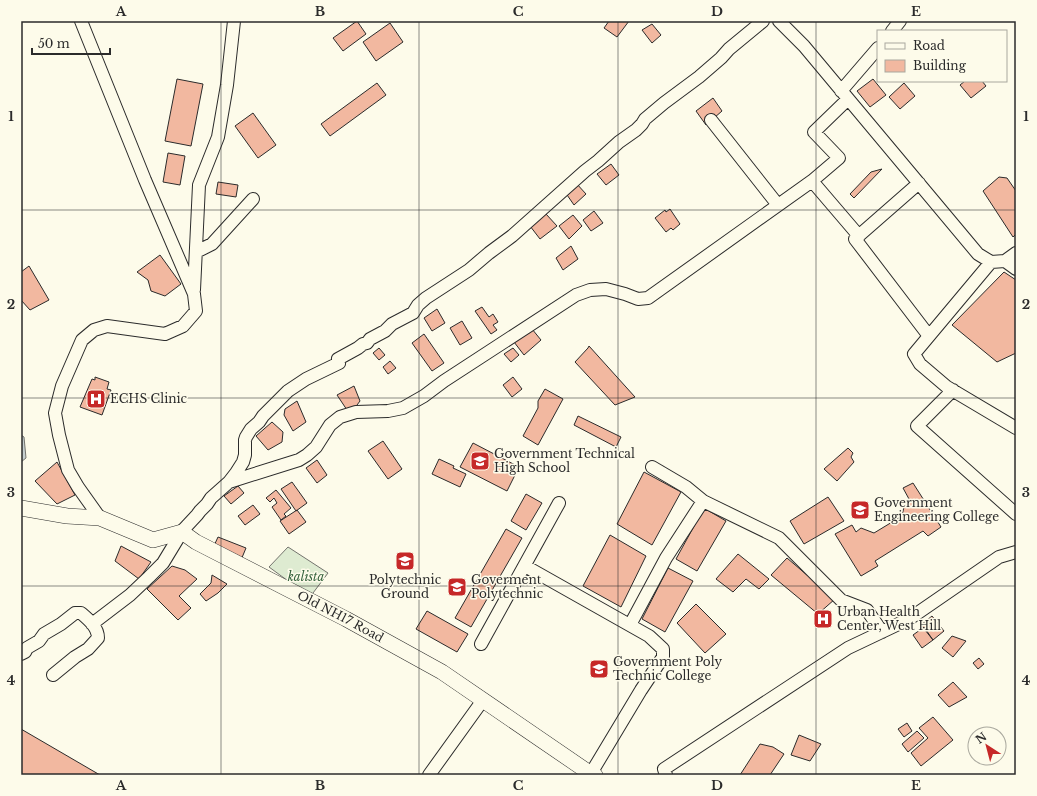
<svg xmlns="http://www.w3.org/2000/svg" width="1037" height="796" viewBox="0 0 1037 796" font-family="'Libre Baskerville',serif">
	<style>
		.green { fill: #deebd1; stroke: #74746e }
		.water { fill: #c7d0d0; stroke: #74746e }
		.building { fill: #f2b8a0; stroke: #2b2b2b }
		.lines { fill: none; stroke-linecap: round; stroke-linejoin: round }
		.minor-casing { stroke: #2b2b2b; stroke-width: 14 }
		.major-casing { stroke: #2b2b2b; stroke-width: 16 }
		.minor { stroke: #fdfbea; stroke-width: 12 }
		.major { stroke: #fdfbea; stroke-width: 15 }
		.grid { fill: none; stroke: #2b2b2b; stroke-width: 1; stroke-opacity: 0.55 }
		.labels { text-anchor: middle; stroke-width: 3; stroke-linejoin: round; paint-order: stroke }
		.poi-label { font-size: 12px; fill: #2b2b2b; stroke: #fdfbea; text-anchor: start }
		.park-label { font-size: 12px; font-style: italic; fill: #34623c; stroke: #fdfbea }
		.street-label { font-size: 12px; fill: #2b2b2b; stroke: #fdfbea }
		.neatline { fill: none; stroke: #2b2b2b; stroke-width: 1.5 }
		.grid-label { font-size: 13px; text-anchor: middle; font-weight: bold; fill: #2b2b2b }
	</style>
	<rect width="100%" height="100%" fill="#fdfbea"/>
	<path class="green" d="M288,547L328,573L310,597L269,567Z"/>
	<path class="water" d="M21,435L24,437L26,458L21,462Z"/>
	<path class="building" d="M357,21L366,34L343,51L333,38Z
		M609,21H629L617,37L604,28Z
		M390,23L403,42L376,61L363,42Z
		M652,24L661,35L652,43L642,30Z
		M177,79L203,84L191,146L165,141Z
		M873,79L886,95L870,107L857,91Z
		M965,81H982L986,86L971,98L960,85Z
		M377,83L386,95L330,136L321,124Z
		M904,83L915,96L900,109L889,97Z
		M713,98L722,111L706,125L696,111Z
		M253,113L276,145L258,158L235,126Z
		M168,153L185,156L180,185L163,182Z
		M611,164L619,175L606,185L597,174Z
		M882,169L854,198L850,194L871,172Z
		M999,177L1007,178L1016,191V234L1013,237L983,191Z
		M218,182L238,185L236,197L216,194Z
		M576,183L586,194L574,205L565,192Z
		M670,209L680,224L673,230L671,228L666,232L655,218L665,210L666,212Z
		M594,211L603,223L591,231L583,220Z
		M546,214L557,226L540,239L530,226Z
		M573,215L582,226L569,239L559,226Z
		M571,246L578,259L563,270L556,258Z
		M160,255L181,284L165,296L151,291L148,280L137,272Z
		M29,266L49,300L30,310L21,300V272Z
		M1004,272L1016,280V353L997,362L952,325Z
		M482,307L489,317L493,314L498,322L493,325L497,330L491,334L475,311Z
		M437,309L445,323L432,331L424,318Z
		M462,321L472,338L460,345L450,328Z
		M532,329L541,340L524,355L514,342Z
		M424,334L444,363L432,371L412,343Z
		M589,346L635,397L615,405L575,362L588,348Z
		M379,348L385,355L379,360L373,353Z
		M513,348L519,355L511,362L504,354Z
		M390,361L396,368L388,374L383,367Z
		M95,377L109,382L107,389L111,390L102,415L80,407L92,379L95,380Z
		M513,377L522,389L512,397L503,385Z
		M354,386L360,401L354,409L347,410L337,395Z
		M545,389L563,399L538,445L523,436L538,408V401Z
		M297,401L306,422L293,431L284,415L285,409Z
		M578,416L621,437L616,447L574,425Z
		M272,422L283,432L282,442L268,450L256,436Z
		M383,441L402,469L388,479L368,451Z
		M473,443L519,467L507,491L460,467Z
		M848,448L853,453L851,457L854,462L837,481L824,469Z
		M439,459L454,466L453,468L466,474L460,487L432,474Z
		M317,460L327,475L317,483L306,468Z
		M57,462L75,495L57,504L35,481Z
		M644,472L681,492L652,545L617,524Z
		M292,482L307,503L296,511L281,489Z
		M913,483L941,527L928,536L923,531L875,561L878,566L861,576L835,534L852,525L856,532L861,528L874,533L902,516L905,502L909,499L903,488Z
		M238,486L244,493L231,504L224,496Z
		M276,490L291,508L284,514L286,516L281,520L272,507L277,503L274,498L270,502L266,498Z
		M526,494L542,503L526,530L511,521Z
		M828,497L844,521L804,544L790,521Z
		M253,505L260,514L245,525L238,516Z
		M704,508L726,521L697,571L676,559Z
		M297,510L306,522L289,534L280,521Z
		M506,529L522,538L471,627L455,618Z
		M610,535L646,556L621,607L583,586Z
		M218,537L246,548L241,560L213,548Z
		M121,546L151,562L139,579L115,561Z
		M738,554L769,579L759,589L746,579L733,592L716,579Z
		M787,558L835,599L818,614L771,575Z
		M172,566L185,570L197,579L179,596L191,608L178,620L147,589Z
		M668,568L693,581L665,632L642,619Z
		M212,575L227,584L218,593L206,601L200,594L211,583Z
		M696,604L726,634L705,653L677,623Z
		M427,611L468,634L457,652L416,629Z
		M932,616L944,631L933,640L921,625Z
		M924,627L933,640L922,648L913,635Z
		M952,636L966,641L953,657L942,648Z
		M979,658L984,664L978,669L973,663Z
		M953,682L967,697L949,707L938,695Z
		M933,717L953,740L921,766L911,753L928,738L919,728Z
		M907,723L912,731L904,737L898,729Z
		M21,729L100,775H21Z
		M917,731L924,738L908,752L902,744Z
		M799,735L821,744L810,761L791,755Z
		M760,744L773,747L784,754L770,775H740Z"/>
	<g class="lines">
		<defs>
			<path id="minor" d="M81,21L145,180L194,294L196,311L183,326L165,334L107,326L94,330L82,340L62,386L55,413L59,435L68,470L78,487L100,518
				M779,21L804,46L978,254L991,262L1005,261L1016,253
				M892,31L900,21
				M841,91L878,48
				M848,99L814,132L839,158L812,181L859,236
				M711,120L778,205
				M919,183L855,239L929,336
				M196,252L212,244L253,199
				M1005,261L1016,269
				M991,262L914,354L920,364L947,387L1016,428
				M194,290L199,185L218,137L227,85L234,21
				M953,390L917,426L1016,514
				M652,467L686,487L703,501L779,538L841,600L867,610L882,632
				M229,482L299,460L307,455L316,447L330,425L340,417L356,412L388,411L403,408L424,396L444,381L576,295L590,290L606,289L625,294L638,299L648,298L812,181
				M525,566L649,636L663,649V657L641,690L590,775
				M92,624L130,595L149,577L163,563L183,530L197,515L200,511L207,504L211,498L229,482L236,473L243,462L245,455V440L246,437L251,429L259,422L263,416L288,391L306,379L339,363L338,359L358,348L363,344L367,343L370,339L385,331L392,324L413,313L418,305L426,298L469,270L489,253L512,236L585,171L598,161L619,142L636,130L642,124L645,119L664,103L699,77L721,58L729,49L763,21
				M630,625L666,558L703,501
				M481,644L559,503
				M21,654L25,652L27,648L39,641L44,634L61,624L75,613H81C88,619 98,627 98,638L88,649L75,657L53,675
				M429,775L483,700
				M666,775L664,769L848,648L909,619L999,557L1016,552"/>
			<g id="major">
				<path id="s1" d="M21,508L67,516L100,518L153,540L182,532L196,542L346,619L442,672L591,774L595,775"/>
			</g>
		</defs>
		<use href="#minor" class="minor-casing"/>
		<use href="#major" class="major-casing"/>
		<use href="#minor" class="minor"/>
		<use href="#major" class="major"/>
	</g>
	<path class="grid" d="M221,21V775M419,21V775M618,21V775M816,21V775M21,210H1016M21,398H1016M21,586H1016"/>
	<defs>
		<symbol id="hospital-square" viewBox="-11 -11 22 22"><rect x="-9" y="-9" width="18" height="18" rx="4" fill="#c62828" stroke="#fdfbea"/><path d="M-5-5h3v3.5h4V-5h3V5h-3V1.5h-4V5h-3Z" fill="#fff"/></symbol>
		<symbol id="school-square" viewBox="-11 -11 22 22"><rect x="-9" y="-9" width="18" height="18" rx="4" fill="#c62828" stroke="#fdfbea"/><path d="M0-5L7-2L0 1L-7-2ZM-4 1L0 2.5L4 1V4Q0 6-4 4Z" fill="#fff"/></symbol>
		<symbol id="university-square" viewBox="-11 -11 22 22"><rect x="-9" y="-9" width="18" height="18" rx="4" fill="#c62828" stroke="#fdfbea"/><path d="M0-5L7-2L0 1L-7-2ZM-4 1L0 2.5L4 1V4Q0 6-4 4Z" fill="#fff"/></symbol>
	</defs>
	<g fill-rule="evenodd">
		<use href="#hospital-square" x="85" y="388" width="22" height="22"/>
		<use href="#school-square" x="469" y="450" width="22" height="22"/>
		<use href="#university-square" x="849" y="499" width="22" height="22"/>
		<use href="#university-square" x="394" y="550" width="22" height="22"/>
		<use href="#university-square" x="446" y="576" width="22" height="22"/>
		<use href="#hospital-square" x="812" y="608" width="22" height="22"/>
		<use href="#university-square" x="588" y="658" width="22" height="22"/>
	</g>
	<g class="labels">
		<g class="poi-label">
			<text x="110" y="403">ECHS Clinic</text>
			<text x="494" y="458">Government Technical<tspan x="494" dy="14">High School</tspan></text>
			<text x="874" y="507">Government<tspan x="874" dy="14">Engineering College</tspan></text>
			<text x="405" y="584" text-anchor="middle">Polytechnic<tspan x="405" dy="14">Ground</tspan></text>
			<text x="471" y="584">Goverment<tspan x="471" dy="14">Polytechnic</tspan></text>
			<text x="837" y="616">Urban Health<tspan x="837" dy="14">Center, West Hill</tspan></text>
			<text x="613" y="666">Government Poly<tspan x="613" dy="14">Technic College</tspan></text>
		</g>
		<g class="park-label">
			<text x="306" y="581">kalista</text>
		</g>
		<g class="street-label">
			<text dy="4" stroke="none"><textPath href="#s1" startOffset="347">Old NH17 Road</textPath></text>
		</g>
	</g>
	<rect width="1037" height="796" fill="none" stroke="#fdfbea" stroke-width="44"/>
	<rect x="877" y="30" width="130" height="52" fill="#fdfbea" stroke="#a9a89e"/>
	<rect x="885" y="43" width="20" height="6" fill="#fdfbea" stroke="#a9a89e"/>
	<text x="913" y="50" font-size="12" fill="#2b2b2b">Road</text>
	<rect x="885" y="60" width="20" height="12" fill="#f2b8a0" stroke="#a9a89e"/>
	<text x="913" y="70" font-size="12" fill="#2b2b2b">Building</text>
	<g transform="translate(987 746) rotate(324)"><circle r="19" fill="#fdfbea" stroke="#a9a89e"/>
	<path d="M0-3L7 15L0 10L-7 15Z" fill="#c62828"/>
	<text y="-6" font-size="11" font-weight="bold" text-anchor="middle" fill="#2b2b2b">N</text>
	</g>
	<path d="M32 48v6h78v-6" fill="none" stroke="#2b2b2b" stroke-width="2"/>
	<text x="38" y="48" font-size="12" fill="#2b2b2b" stroke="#fdfbea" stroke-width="3" paint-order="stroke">50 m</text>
	<rect x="22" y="22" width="993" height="752" class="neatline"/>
	<g class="grid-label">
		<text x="121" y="16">A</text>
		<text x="320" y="16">B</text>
		<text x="518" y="16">C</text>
		<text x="717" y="16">D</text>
		<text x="916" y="16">E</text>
		<text x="11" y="121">1</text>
		<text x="1026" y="121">1</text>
		<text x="11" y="309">2</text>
		<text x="1026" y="309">2</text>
		<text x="11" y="497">3</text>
		<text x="1026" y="497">3</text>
		<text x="11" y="685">4</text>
		<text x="1026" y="685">4</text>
		<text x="121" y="790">A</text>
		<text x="320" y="790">B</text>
		<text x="518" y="790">C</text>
		<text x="717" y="790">D</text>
		<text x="916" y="790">E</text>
	</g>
</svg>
